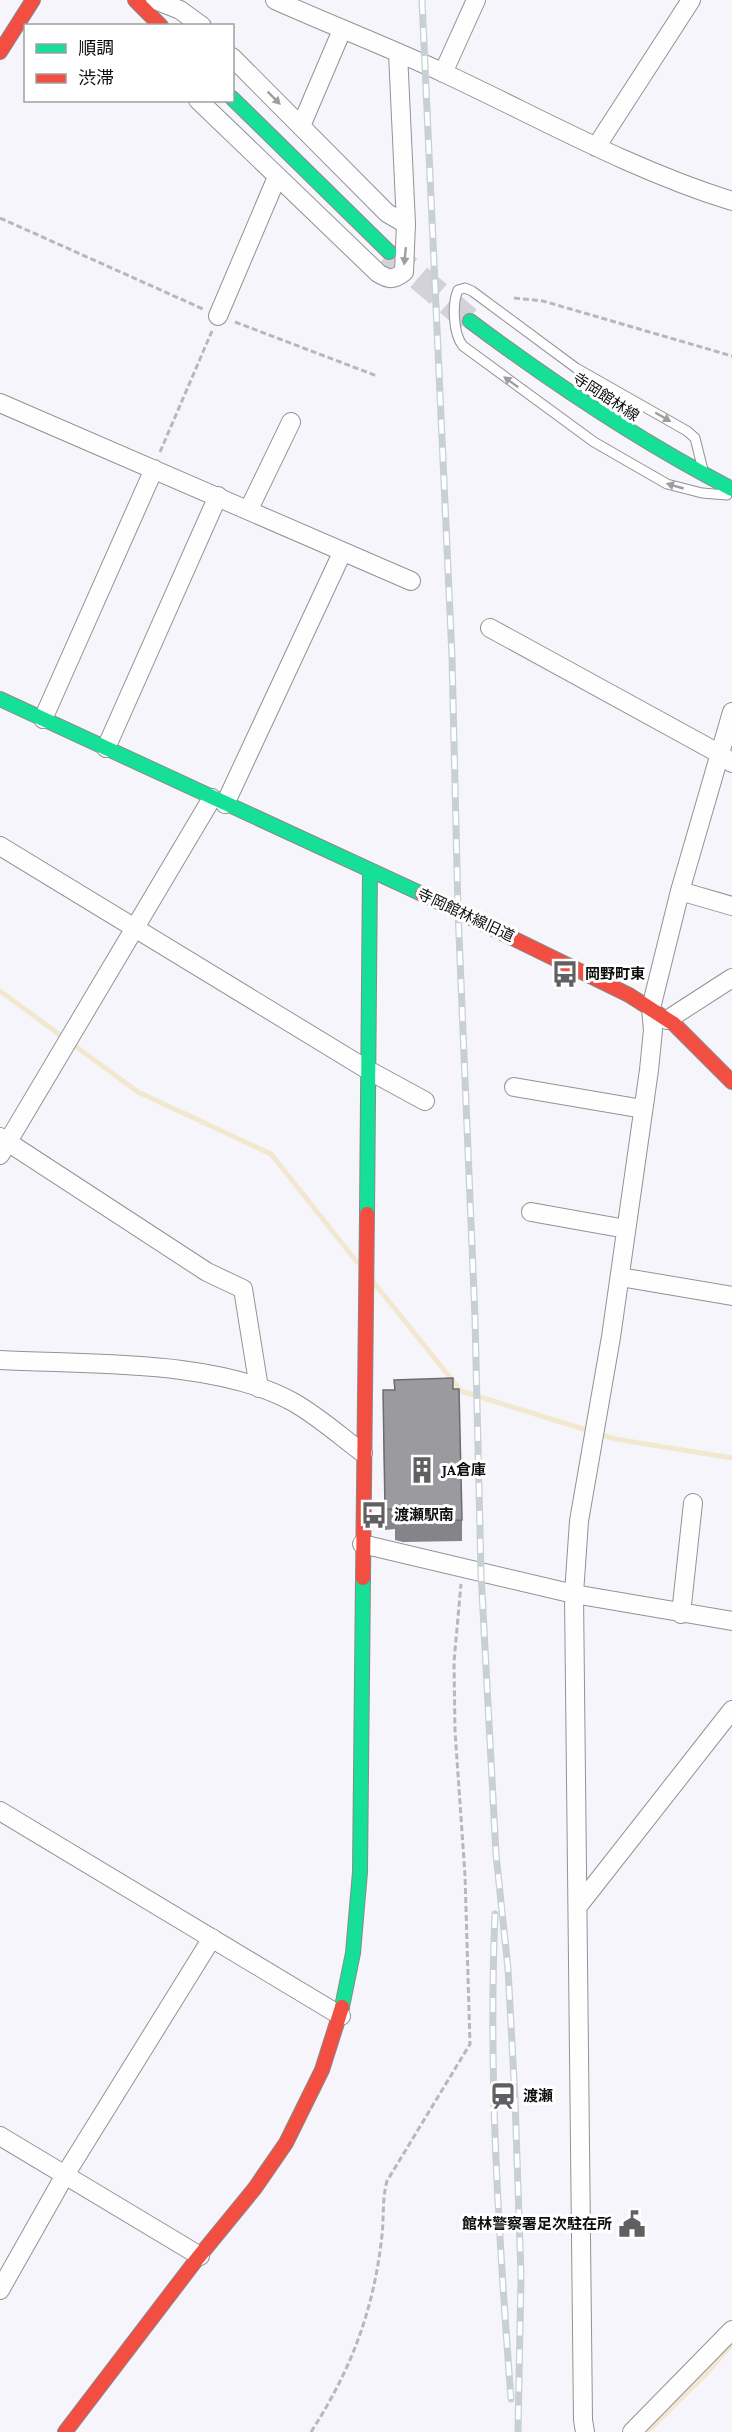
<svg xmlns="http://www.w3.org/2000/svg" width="732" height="2432" viewBox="0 0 732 2432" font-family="'Crimson Pro','Noto Sans JP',serif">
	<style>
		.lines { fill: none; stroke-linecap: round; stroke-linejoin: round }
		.stream { stroke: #f2e8cf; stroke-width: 5 }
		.secondary-tunnel { stroke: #d3d2d8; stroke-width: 26; stroke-dasharray: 26 13; stroke-linecap: butt }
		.lane-casing { stroke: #939395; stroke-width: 11 }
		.street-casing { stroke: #939395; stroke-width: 20 }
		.fast-casing { stroke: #8a898c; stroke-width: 16 }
		.jam-casing { stroke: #8a898c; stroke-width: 16 }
		.path { stroke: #b8b8b9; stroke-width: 3; stroke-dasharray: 6 3; stroke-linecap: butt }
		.lane { stroke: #fefefe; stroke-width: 9 }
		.street { stroke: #fefefe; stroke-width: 18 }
		.fast { stroke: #16e098; stroke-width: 14 }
		.jam { stroke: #f24e42; stroke-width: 14 }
		.rail-casing { stroke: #c7d0d6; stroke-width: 7 }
		.rail { stroke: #fff; stroke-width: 4.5; stroke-dasharray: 14; stroke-linecap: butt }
		.wall { fill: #858589 }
		.building { fill: #9b9b9f; stroke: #6c6c6f; stroke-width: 1.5 }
		.oneway { fill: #9e9e9e }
		.labels { text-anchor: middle; stroke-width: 6; stroke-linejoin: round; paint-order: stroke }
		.street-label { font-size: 15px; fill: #0f0f0f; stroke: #fff }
		.poi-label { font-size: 15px; font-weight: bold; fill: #0f0f0f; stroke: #fff; text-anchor: start }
	</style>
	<rect width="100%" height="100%" fill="#f6f5fb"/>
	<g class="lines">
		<path class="stream" d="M0,991L138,1092L271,1154L357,1262
			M374,1283L461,1391L615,1439L732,1458
			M647,2432L705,2375L732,2344"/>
		<path class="secondary-tunnel" d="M389,252L470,321"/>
		<defs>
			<path id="lane" d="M703,470L695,438L687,431L576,368L472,291L465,288L458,290C452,304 453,334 463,346L594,442L667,484L702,493L727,495"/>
			<path id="street" d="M155,0L180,10L202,26
				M275,0C331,25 390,48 446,74C540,118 632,170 732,201
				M398,53L406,224
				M443,73L476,0
				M198,100L378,273C389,280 394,280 404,272L406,224L387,213L232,57
				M301,126L342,30
				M596,147L691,0
				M218,316L277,177
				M0,403L411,581
				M249,509L291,422
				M490,628L720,754L732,763
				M43,719L154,469
				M106,748L218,496
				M225,804L342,553
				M0,846L368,1070L425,1101
				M680,891L732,906
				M667,1020L732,978
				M514,1087L643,1109
				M0,1137L207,1272L243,1289L259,1388
				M0,1155L212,798
				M531,1212L626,1229
				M620,1277L732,1296
				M0,1360C88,1365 216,1359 293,1402C318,1416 340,1436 363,1453
				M362,1544L574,1594L732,1621
				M681,1614L693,1503
				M0,1811L341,2016
				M579,1905L732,1710
				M0,2136L200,2256
				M0,2290L65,2175L212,1938
				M585,2432L583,2420L574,1594L579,1521L611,1337L649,1070L653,1030L651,1008L680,891L732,712
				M632,2432L732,2330"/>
			<path id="fast" d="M232,98L389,252
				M470,321C554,384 639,441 732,489
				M0,699L422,894
				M367,1214L370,870
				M342,2007L353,1953L360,1872L363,1578"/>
			<path id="jam" d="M135,0L161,26
				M0,52L33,0
				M422,894L629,995L674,1024L732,1082
				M363,1578L367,1214
				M65,2432L197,2259L255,2188L286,2143L322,2070L342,2007"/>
		</defs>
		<use href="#lane" class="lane-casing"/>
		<use href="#street" class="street-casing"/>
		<use href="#fast" class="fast-casing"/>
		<use href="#jam" class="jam-casing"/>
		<path class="path" d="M0,218L203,309
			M514,298L543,301L732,356
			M235,322L377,376
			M160,452L212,331
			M311,2432C351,2370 374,2310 382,2235C384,2217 382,2199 387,2181L470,2044L465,1875L455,1731L454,1662L461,1584"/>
		<use href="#lane" class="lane"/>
		<use href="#street" class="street"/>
		<use href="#fast" class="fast"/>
		<use href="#jam" class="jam"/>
		<defs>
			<path id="rail" d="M422,0L452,657L458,911L475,1318L481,1573L496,1854L508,1969L515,2099L521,2275L518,2432
				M495,1914C488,2076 499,2238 511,2399"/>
		</defs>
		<use href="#rail" class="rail-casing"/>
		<use href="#rail" class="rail"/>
	</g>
	<path class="wall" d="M383,1411L462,1520V1541L403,1542L395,1540V1529L385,1530Z"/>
	<path class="building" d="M453,1378V1389H459L462,1520L403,1522L395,1520V1509H385L383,1390H395L394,1380Z"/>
	<defs><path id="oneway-solid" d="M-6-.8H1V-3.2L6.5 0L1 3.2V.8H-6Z" transform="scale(1.5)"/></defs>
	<g class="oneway">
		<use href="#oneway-solid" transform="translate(274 98) rotate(45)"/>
		<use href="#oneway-solid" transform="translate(405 256) rotate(96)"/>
		<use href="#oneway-solid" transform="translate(511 382) rotate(-144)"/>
		<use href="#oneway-solid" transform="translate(663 417) rotate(30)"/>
		<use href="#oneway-solid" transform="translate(675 486) rotate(-164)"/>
	</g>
	<defs>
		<symbol id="bus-bare" viewBox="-9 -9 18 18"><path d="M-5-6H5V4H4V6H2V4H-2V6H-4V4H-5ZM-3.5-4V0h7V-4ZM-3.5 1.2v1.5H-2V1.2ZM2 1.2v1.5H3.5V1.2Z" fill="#606062" stroke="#fff" stroke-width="2.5" paint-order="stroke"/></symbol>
		<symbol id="building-bare" viewBox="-9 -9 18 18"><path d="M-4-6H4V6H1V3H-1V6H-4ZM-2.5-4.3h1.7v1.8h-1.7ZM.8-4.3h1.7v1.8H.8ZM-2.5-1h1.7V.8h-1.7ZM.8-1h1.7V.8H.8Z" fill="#606062" stroke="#fff" stroke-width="2.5" paint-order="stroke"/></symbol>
		<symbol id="station-bare" viewBox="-9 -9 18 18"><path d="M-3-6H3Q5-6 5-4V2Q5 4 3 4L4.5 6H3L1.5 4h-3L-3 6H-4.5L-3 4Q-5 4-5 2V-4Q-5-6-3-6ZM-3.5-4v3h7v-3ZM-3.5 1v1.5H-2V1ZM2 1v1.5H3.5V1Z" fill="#606062" stroke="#fff" stroke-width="2.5" paint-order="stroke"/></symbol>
		<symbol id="civic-bare" viewBox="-9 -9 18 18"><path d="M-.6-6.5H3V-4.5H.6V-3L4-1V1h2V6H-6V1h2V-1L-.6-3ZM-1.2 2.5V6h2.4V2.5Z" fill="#606062" stroke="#fff" stroke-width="2.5" paint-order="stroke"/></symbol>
	</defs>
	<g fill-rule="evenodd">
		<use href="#bus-bare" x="546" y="955" width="38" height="38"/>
		<use href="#building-bare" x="403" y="1451" width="38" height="38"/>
		<use href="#bus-bare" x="355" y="1496" width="38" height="38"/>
		<use href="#station-bare" x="484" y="2077" width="38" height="38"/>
		<use href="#civic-bare" x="613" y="2205" width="38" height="38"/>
	</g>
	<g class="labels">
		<g class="street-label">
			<text transform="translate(606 397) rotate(33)" y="5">寺岡館林線</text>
			<text transform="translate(466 915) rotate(25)" y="5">寺岡館林線旧道</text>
		</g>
		<g class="poi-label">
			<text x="585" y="979">岡野町東</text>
			<text x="442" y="1475">JA倉庫</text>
			<text x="394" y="1520">渡瀬駅南</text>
			<text x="523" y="2101">渡瀬</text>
			<text x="612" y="2229" text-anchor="end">館林警察署足次駐在所</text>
		</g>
	</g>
	<rect x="24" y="24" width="210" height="78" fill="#ffffff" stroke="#9f9f9f" stroke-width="1.5"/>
	<rect x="36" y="44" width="30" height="9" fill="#16e098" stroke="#9f9f9f" stroke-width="1.5"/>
	<text x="78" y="54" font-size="18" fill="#0f0f0f">順調</text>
	<rect x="36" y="74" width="30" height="9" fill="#f24e42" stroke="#9f9f9f" stroke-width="1.5"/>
	<text x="78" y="84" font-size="18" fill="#0f0f0f">渋滞</text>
</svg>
